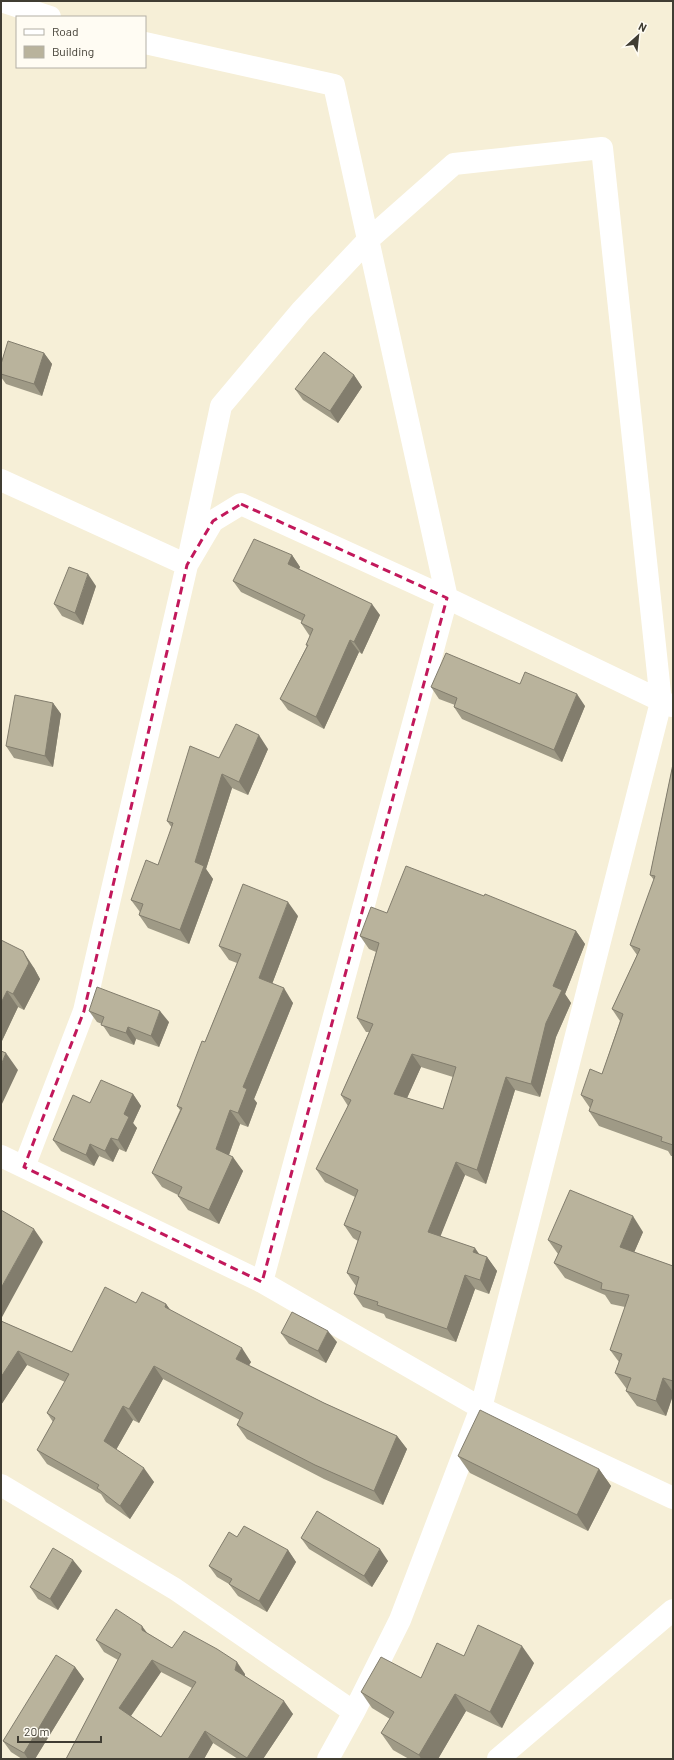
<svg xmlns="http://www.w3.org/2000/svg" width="674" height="1760" viewBox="0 0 674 1760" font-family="Barlow,sans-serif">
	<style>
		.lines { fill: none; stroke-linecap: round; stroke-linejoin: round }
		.street { stroke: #fff; stroke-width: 22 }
		.primary { stroke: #fff; stroke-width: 22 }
		.wall { fill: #9f9a86; fill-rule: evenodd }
		.shaded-wall { fill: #827d6d }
		.building { fill: #b9b39c; stroke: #827d6d; fill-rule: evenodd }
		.marked { fill: none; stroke: #c2185b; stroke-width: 3; stroke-dasharray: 8 5; stroke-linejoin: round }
	</style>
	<rect width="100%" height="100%" fill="#f6efd7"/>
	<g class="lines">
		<path class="street" d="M1,1L50,17
			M145,43L334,85L447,598L262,1282
			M1,480L187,565L213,521L241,504L447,598L672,706
			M1,1156L262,1282L481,1408L673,1498
			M24,1167L84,1011L187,565L221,406L301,311L368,240L454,164L602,148L661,702L481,1408L400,1620L354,1712L328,1759
			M1,1485L175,1589L354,1712"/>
		<path class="primary" d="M498,1759L673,1610"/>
	</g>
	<path class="wall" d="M44,353L52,364L42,396L6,384L1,377V364Z
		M354,375L362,387L338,423L303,400L295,389Z
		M292,555L300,567L299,569L380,615L362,654L359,652L324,729L288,710L280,699L307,646L306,645L310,636L309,635L301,623L302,621L241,592L233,581Z
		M96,586L83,625L62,616L54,604Z
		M520,684L585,706L562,762L462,719L454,707L455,705L439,699L431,687Z
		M53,703L61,714L53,767L14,758L6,746Z
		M268,749L248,795L232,788L206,869L213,879L189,944L148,928L139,915L140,912L131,900L158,865L172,828L167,821L219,758Z
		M673,764V1156H671L668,1151L599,1126L589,1111L590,1108L581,1095L602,1074L620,1021L612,1009L637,955L630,945L654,880L650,875Z
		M484,896L576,931L585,944L565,994L571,1003L556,1037L540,1097L515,1090L486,1184L465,1175L440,1236L479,1255L487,1257L497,1271L489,1294L475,1289L456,1342L386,1318L384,1314L363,1307L354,1294L356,1286L347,1273L358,1241L353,1238L344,1225L355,1197L325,1182L316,1169L348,1106L341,1095L369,1032H366L357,1018L376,952L369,949L360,936L387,913ZM421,1067L453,1077L443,1109L407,1098Z
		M298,916L272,984L293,1003L254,1099L257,1103L248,1127L240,1124L229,1155L243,1171L219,1224L188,1210L178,1196V1195L162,1187L152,1173L180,1110L177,1106L205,1042L237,963L229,960L219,946Z
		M1,940L34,968L40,979L24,1010L18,1007L1,1043Z
		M89,1011L169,1022L159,1047L136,1039L134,1045L110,1036L102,1024L97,1022Z
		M133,1094L141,1106L133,1123L137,1128L126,1152L119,1149L113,1162L99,1156L94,1166L61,1151L53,1140L90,1103Z
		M643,1232L634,1252L673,1266V1395L666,1416L637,1406L626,1391L627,1389L626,1388L615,1373L619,1362L610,1350L625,1307L611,1304L605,1295L565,1278L554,1263L558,1254L548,1240Z
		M136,1303L166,1304L171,1311L251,1362L249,1365L324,1403L397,1436L407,1449L383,1505L324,1479L247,1439L237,1425L240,1420L163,1379L139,1423L133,1420L116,1450L154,1482L130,1519L106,1502L101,1494L47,1464L37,1450L53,1422L47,1413L65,1382L27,1365L1,1405V1321L72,1352Z
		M281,1333L337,1342L326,1363L289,1344Z
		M458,1456L599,1469L611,1486L588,1531L470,1473Z
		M237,1537L288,1550L296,1562L267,1612L238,1596L229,1584L217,1577L209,1566Z
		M301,1538L388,1561L372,1587L309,1549Z
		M82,1571L58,1610L38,1599L30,1587Z
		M147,1633L172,1648L245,1674V1676L293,1714L263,1759H238L213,1743L204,1759H66L118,1660L104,1652L96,1640ZM161,1672L192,1688L161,1737L131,1716Z
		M464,1656L534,1663L502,1728L466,1711L438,1759H409L393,1750L381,1733L390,1719L372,1708L361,1692L421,1678Z
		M75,1667L84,1679L35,1759H22L11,1752L3,1741Z"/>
	<path class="shaded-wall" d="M44,353L52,364L42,396L34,384Z
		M354,375L362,387L338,423L330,411Z
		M292,555L300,567L296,576L288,564Z
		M88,574L96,586L83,625L75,613Z
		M372,604L380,615L362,654L354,642Z
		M350,640L359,652L324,729L316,717Z
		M577,694L585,706L562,762L554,750Z
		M53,703L61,714L53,767L45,756Z
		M259,735L268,749L248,795L239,782Z
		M222,774L232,788L206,869L213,879L189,944L180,930L195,862Z
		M288,902L298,916L269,992L259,978Z
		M576,931L585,944L565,994L571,1003L556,1037L540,1097L531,1084L553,986Z
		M23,951L34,968L40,979L24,1010L13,994Z
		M284,988L293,1003L254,1099L257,1103L248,1127L238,1113L243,1087Z
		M7,991L18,1007L1,1043V1003Z
		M160,1011L169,1022L159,1047L151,1036Z
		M128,1027L136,1039L134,1045L126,1033Z
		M6,1053L18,1070L1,1106V1065Z
		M412,1054L421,1067L403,1107L394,1094Z
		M506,1077L515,1090L486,1184L477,1170Z
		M133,1094L141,1106L133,1123L137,1128L126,1152L118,1140L124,1114Z
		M230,1110L240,1124L226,1163L216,1149Z
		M111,1138L119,1149L113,1162L105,1151Z
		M90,1144L99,1156L94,1166L86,1155Z
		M233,1157L243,1171L219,1224L209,1210Z
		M456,1162L465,1175L437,1245L428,1232Z
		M633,1216L643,1232L630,1262L620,1247Z
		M34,1229L43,1242L1,1319V1288Z
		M475,1248L484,1261L473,1252Z
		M487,1257L497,1271L489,1294L480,1280Z
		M465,1275L475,1289L456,1342L447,1329Z
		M166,1304L176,1318L165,1307Z
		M328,1331L337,1342L326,1363L318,1351Z
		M242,1348L251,1362L245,1372L236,1359Z
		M18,1351L27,1365L1,1405V1377Z
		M154,1366L163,1379L139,1423L129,1409Z
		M663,1378L673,1392V1395L666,1416L656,1401Z
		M123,1406L133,1420L113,1455L104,1441Z
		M397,1436L407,1449L383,1505L374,1491Z
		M144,1468L154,1482L130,1519L120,1506Z
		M599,1469L611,1486L588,1531L577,1515Z
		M380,1549L388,1561L372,1587L364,1576Z
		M288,1550L296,1562L267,1612L259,1601Z
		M73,1560L82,1571L58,1610L50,1599Z
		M142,1626L151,1638L142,1630Z
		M522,1646L534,1663L502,1728L490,1712Z
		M152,1660L161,1672L128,1720L119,1708Z
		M237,1662L245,1674L244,1682L235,1670Z
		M75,1667L84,1679L35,1759H28L24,1753Z
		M455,1694L466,1711L438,1759H421L419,1755Z
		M284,1701L293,1714L263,1759H248L247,1758Z
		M205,1731L213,1743L204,1759H188Z"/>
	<path class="building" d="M8,341L44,353L34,384L1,374V364Z
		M324,352L354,375L330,411L295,389Z
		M254,539L292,555L288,564L372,604L354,642L350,640L316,717L280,699L308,645H306L313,629L301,623L305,615L233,581Z
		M69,567L88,574L75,613L54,604Z
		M446,653L520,684L525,672L577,694L554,750L454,707L457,698L431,687Z
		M15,695L53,703L45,756L6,746Z
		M236,724L259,735L239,782L222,774L195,862L204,866L180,930L139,915L143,904L131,900L146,860L158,865L173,823L167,821L190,746L219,758Z
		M673,764V1145L661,1141L662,1137L589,1111L593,1100L581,1095L590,1069L602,1074L623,1014L612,1009L640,949L630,945L655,876L650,875Z
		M406,866L484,896L485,894L576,931L553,986L562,990L546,1023L531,1084L506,1077L477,1170L456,1162L428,1232L475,1248L473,1252L487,1257L480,1280L465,1275L447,1329L377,1305L378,1302L354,1294L359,1277L347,1273L361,1232L344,1225L358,1190L316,1169L351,1100L341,1095L373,1024L357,1018L379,943L360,936L371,907L387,913ZM412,1054L456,1067L443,1109L394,1094Z
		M243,884L288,902L259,978L284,988L243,1087L247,1089L238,1113L230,1110L216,1149L233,1157L209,1210L178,1196L182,1187L152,1173L182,1108L177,1106L202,1041L205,1042L241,954L219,946Z
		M1,940L23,951L29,963L13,994L7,991L1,1003Z
		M97,987L160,1011L151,1036L128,1027L126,1033L101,1025L104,1017L89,1011Z
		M1,1051L6,1053L1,1065Z
		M101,1080L133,1094L124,1114L129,1117L118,1140L111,1138L105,1151L90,1144L86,1155L53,1140L73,1095L90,1103Z
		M570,1190L633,1216L620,1247L673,1266V1381L663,1378L656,1401L626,1391L631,1378L615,1373L622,1354L610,1350L629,1295L601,1289L602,1283L554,1263L562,1246L548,1240Z
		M1,1210L34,1229L1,1288Z
		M105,1287L136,1303L142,1292L166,1304L165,1307L242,1348L236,1359L324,1403L397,1436L374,1491L315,1465L237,1425L243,1413L154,1366L129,1409L123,1406L104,1441L144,1468L120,1506L97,1488L99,1485L37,1450L55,1418L47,1413L69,1374L18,1351L1,1377V1321L72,1352Z
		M292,1312L328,1331L318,1351L281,1333Z
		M480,1410L599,1469L577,1515L458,1456Z
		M317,1511L380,1549L364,1576L301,1538Z
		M244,1526L288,1550L259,1601L229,1584L232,1579L209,1566L229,1532L237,1537Z
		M53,1548L73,1560L50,1599L30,1587Z
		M116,1609L142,1626V1630L172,1648L184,1631L217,1649L237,1662L235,1670L284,1701L247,1758L205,1731L188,1759H66L121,1654L96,1640ZM152,1660L196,1682L161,1737L119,1708Z
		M478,1625L522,1646L490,1712L455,1694L419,1755L381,1733L394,1712L361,1692L381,1657L421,1678L437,1643L464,1656Z
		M56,1655L75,1667L24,1753L3,1741Z"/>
	<path class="marked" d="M241,504L447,598L262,1282L24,1167L84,1011L187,565L213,521Z"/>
	<rect width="674" height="1760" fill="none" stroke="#403d33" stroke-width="4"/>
	<rect x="16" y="16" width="130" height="52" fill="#fffcf3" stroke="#b3b0a6"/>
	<rect x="24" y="29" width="20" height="6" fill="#ffffff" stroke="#b3b0a6"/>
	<text x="52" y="36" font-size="12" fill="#403d33">Road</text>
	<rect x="24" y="46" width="20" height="12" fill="#b9b39c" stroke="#b3b0a6"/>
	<text x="52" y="56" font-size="12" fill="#403d33">Building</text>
	<g transform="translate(638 36) rotate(27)" stroke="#fffcf3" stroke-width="3" paint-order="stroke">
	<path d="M0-3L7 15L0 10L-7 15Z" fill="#403d33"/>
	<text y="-6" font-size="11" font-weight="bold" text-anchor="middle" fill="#403d33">N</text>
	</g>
	<path d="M18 1736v6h83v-6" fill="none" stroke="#403d33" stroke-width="2"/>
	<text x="24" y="1736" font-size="12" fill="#403d33" stroke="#fffcf3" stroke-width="3" paint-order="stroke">20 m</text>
</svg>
